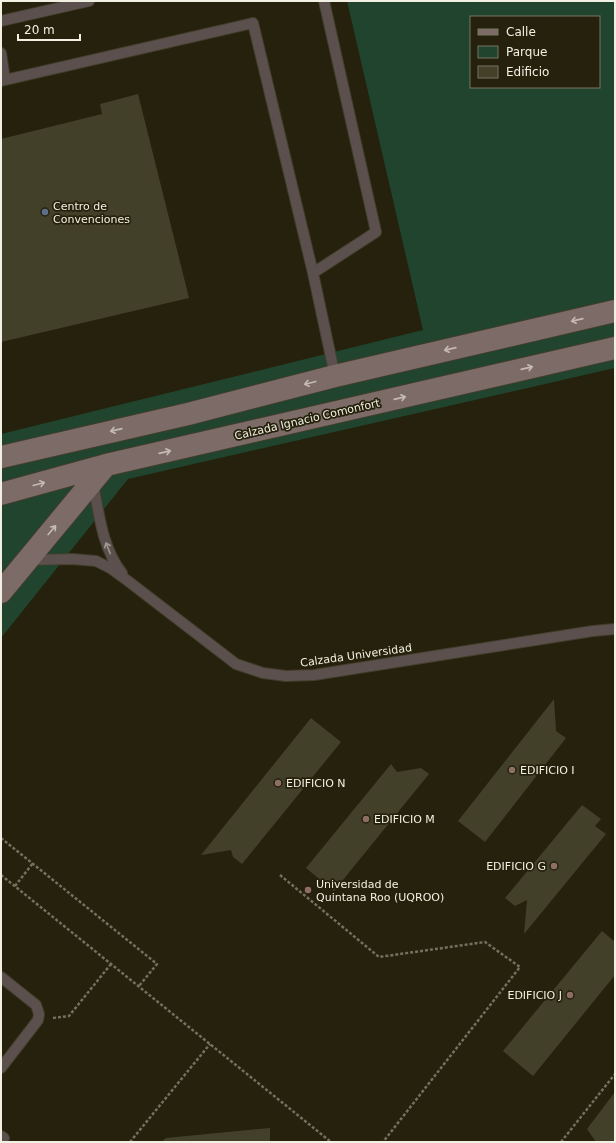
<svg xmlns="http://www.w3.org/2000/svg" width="616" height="1143" viewBox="0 0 616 1143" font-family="'DejaVu Sans',sans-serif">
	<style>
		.green { fill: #20442d; fill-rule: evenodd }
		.building { fill: #43402a }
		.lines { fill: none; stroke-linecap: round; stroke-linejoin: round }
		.service-casing { stroke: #423e2b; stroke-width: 12 }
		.secondary-casing { stroke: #423e2b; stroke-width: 24 }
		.path { stroke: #73705e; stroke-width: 2.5; stroke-dasharray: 3 2; stroke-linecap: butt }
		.service { stroke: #5c504e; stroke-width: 10 }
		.secondary { stroke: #7d6b68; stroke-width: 22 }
		.oneway { stroke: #c3bbb1 }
		.oneway2 { stroke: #9f9891 }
		.service-dot { fill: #5c6f8a; stroke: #25210d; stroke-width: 1.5 }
		.education-dot { fill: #8d6e63; stroke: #25210d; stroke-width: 1.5 }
		.labels { text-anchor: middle; stroke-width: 3.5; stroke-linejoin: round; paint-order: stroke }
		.poi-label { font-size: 11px; fill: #f1f0e2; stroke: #25210d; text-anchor: start }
		.street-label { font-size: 11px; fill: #f1f0e2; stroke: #25210d }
	</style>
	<rect width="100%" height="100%" fill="#25210d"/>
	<path class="green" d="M347,1H615V368L128,479L1,638V434L423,330ZM471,17H599V87H471Z"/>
	<path class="building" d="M138,94L189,298L1,342V139L102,114L100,104Z
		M554,699L556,731L566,738L485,842L458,821Z
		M311,718L341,742L242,864L233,857L231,850L201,855Z
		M391,764L397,772L421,768L429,774L334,891L306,868Z
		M582,805L601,819L595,826L606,834L524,934L527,900L515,906L505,898Z
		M602,931L615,942V975L533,1076L503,1051Z
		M615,1092V1142H596L587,1129Z
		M270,1128V1142H161L166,1138Z"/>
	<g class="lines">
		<defs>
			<path id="service" d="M1,21L89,1
				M1,53L5,80
				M1,81L253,23L313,273L335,376
				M313,273L376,232L324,1
				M93,483C99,513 102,548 122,573
				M30,560L72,559L96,561L110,568L128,581L236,664L263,673L286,676L314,675L593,631L615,629
				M1,977L36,1005L39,1014L38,1020L1,1068
				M1,1136L4,1138L1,1142"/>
			<path id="secondary" d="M1,457L188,414L335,376L615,311
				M1,494L106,465L615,348
				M1,592L106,465"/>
		</defs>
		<use href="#service" class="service-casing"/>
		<use href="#secondary" class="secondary-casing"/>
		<path class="path" d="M1,838L157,964L139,986
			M1,875L331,1142
			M280,875L379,957L485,942L520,967L383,1142
			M15,886L33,863
			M53,1018L69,1016L111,964
			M130,1142L210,1044
			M561,1142L615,1074"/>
		<use href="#service" class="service"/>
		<use href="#secondary" class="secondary"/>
	</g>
	<defs><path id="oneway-shaft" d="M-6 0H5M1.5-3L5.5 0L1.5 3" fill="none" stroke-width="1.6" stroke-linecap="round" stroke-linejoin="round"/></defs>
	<g class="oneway">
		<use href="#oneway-shaft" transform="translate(577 320) rotate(167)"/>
		<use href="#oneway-shaft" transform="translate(450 349) rotate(167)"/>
		<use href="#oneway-shaft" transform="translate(527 368) rotate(-13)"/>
		<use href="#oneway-shaft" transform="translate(310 383) rotate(166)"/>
		<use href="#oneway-shaft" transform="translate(400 398) rotate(-13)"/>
		<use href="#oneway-shaft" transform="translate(116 430) rotate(167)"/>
		<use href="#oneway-shaft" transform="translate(165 452) rotate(-13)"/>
		<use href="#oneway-shaft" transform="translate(39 484) rotate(-15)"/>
		<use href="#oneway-shaft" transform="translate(52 530) rotate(-50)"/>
	</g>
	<use class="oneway2" href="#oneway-shaft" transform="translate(108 548) rotate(-112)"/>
	<circle class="service-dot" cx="45" cy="212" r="4"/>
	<g class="education-dot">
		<circle cx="512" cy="770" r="4"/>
		<circle cx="278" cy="783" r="4"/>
		<circle cx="366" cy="819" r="4"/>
		<circle cx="554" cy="866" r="4"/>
		<circle cx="308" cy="890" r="4"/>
		<circle cx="570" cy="995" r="4"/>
	</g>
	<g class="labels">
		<g class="poi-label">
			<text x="53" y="210">Centro de<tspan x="53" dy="13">Convenciones</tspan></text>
			<text x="520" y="774">EDIFICIO I</text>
			<text x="286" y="787">EDIFICIO N</text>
			<text x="374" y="823">EDIFICIO M</text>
			<text x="546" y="870" text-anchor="end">EDIFICIO G</text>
			<text x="316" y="888">Universidad de<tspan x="316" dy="13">Quintana Roo (UQROO)</tspan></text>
			<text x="562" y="999" text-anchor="end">EDIFICIO J</text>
		</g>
		<g class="street-label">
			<text transform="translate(307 419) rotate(-13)" y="4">Calzada Ignacio Comonfort</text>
			<text transform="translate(356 655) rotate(-8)" y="4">Calzada Universidad</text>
		</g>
	</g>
	<rect width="616" height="1143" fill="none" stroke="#f1f0e2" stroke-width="4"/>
	<rect x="470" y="16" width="130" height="72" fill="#25210d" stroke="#777462"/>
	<rect x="478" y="29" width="20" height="6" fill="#7d6b68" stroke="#777462"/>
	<text x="506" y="36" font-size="12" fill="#f1f0e2">Calle</text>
	<rect x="478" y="46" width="20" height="12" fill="#20442d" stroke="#777462"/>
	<text x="506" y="56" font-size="12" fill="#f1f0e2">Parque</text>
	<rect x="478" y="66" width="20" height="12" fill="#43402a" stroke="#777462"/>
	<text x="506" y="76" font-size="12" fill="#f1f0e2">Edificio</text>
	<path d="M18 34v6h62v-6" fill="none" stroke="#f1f0e2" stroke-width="2"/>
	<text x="24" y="34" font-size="12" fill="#f1f0e2" stroke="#25210d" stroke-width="3" paint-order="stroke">20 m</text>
</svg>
